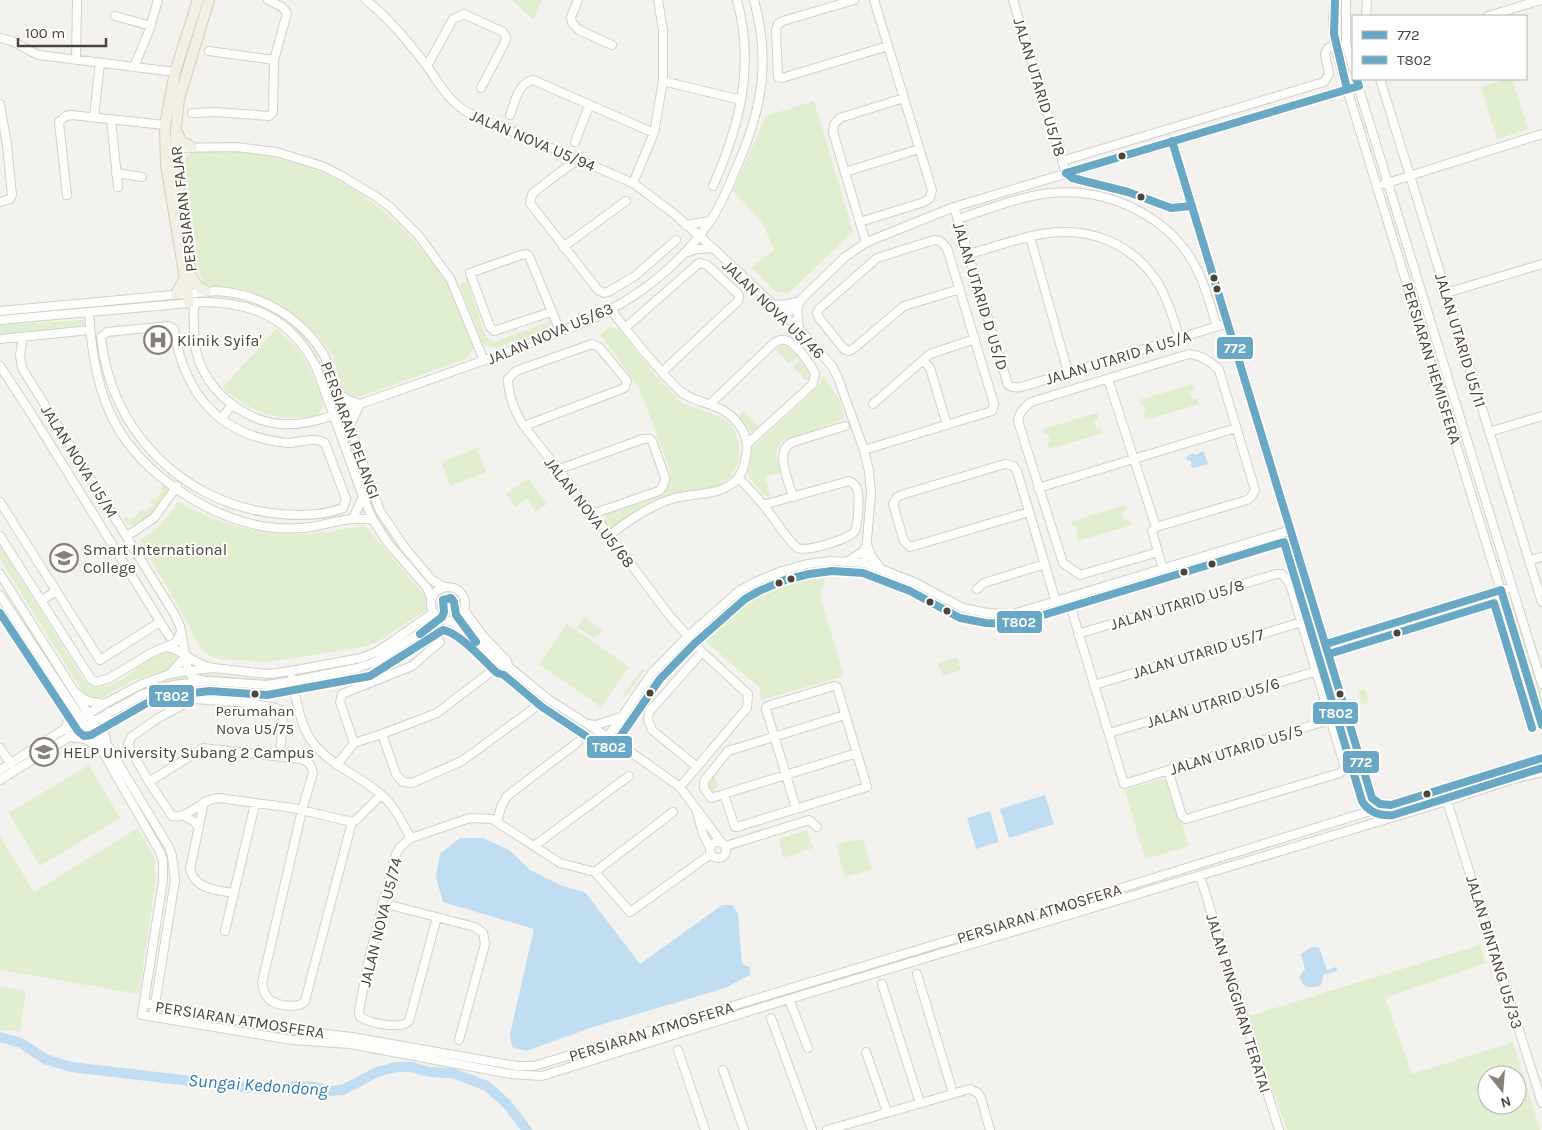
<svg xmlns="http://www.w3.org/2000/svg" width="1542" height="1130" viewBox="0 0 1542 1130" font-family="Karla,sans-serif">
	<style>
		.green { fill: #e1eecf; fill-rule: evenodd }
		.water { fill: #c0ddf1 }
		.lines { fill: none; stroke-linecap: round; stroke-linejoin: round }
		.river { stroke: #c0ddf1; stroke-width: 10 }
		.minor-casing { stroke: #d2d0cb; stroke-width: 10 }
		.major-casing { stroke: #d6cebb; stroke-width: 12 }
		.minor { stroke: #fdfdfc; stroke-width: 8 }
		.major { stroke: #f2efe6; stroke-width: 10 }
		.bus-1-casing { stroke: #fff; stroke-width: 11 }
		.bus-2-casing { stroke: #fff; stroke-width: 11 }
		.bus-1 { stroke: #68a8c4; stroke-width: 8 }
		.bus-2 { stroke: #68a8c4; stroke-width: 8 }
		.bus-dot { fill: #4b4439; stroke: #fff; stroke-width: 2 }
		.labels { text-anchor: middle; stroke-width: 4; stroke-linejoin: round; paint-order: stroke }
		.bus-label { font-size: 15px; fill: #4b4439; stroke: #fff }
		.street-label { font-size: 16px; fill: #4b4439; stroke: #fff }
		.poi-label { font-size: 16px; fill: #4b4439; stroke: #fff; text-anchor: start }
		.water-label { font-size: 18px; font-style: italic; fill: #2e7ab2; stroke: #fff }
		.line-badge { stroke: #fff; stroke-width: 2 }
		.badge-label { font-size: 14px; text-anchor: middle; font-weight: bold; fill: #fff }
	</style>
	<rect width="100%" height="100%" fill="#f4f2ee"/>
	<path class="green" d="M512,0H542L534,20Z
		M1508,79H1512L1528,129L1497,139L1481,87Z
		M814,101L853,232L788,293L775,291L751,267L774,250L762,222L733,191L766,116Z
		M193,152C216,152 239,150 261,154C329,165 387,205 429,258C435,265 443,273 448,282C459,302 466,327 474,349L464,360L361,396C356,397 351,398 346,394C338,387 337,365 332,355C325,342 312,330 302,320C284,304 256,292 233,287C226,286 217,288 210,286C205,285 203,280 200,275L184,162L187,156Z
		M467,281L486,337L494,342L549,322L548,316H550L552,321L549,329L498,348L484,346L460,286L461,283Z
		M203,295C280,294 312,331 336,399L334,400C311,333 278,295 203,297Z
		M180,297V300L0,317V314Z
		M82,320L84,321V325L0,334V325Z
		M610,327L619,329L656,376L682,403L718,416L732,425L739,443V451L738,463L731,476L718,486L703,490L678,492L648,503L612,527L605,524L604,520L607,514L663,493L669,485L670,470L639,388L600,334Z
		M276,329C301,348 310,366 320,394C322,400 325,407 320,412C317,416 311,416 306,417C274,422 245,409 223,387Z
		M780,346H786L798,356L789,364L776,350Z
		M799,361L809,372V379L806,381L793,367Z
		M823,375L839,399L845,418L835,422L828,426L781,441L776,453L781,473L765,477L771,498L763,495L749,477L748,471L753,447L819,386Z
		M1193,384L1195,390L1190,392L1192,399L1197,398L1199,404L1145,420L1143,413L1146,412L1144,405L1141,406L1139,400Z
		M744,411L759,427L754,432L748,430L738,417Z
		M1097,413L1099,419L1094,421L1096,428L1101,427L1103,433L1049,449L1047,442L1050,441L1048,434L1045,435L1043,429Z
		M345,425L372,499L379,513L437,586L433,590C414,565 390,541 375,513C361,486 353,455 342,426Z
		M477,448L486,472L450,486L441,462Z
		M528,478L547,504L536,512L527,499L515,507L506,494Z
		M164,484L167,487L168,492L153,516L135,526L126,524L123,519L127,517L129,520L139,514L138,512L142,509L145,512L153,505L150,502L153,498L155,500L163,491L160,488Z
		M177,502C222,525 267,539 318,533C333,532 349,528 364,525L427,598L426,610L376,643L357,648L267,662L220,659L210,656L200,648L182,612L139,540C158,529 166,521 177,502Z
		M1125,505L1127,510L1122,512L1124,520L1129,518L1131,525L1078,541L1075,534L1078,533L1076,526L1073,527L1072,521Z
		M0,546L84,680C118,705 142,648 175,652L177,659L173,668L136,679L100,699L94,700L84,694L0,559Z
		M828,570L820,596L844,676L761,700L760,688L703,639C715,628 727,616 741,605C765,585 797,577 828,570Z
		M437 603a13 13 0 1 1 26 0a13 13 0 1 1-26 0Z
		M14,602L83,711L81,712L12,603Z
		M1512,602L1514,603L1542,694V710L1510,604Z
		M584,617L603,631L594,638L577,627Z
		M433,618L434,620L375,658L367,661L304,674L303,672L382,653Z
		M567,624L629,667L601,707L539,664Z
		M957,657L961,670L942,676L938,663Z
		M643,668L645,670L624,698L622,697V696Z
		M201,674L266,679L278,677V679L266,680L201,676Z
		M178,678L190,679C153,682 128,697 97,716V715L139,689Z
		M1365,689L1369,702L1362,705L1358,691Z
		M1539,763L1541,765V768L1456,794L1459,791C1486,782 1512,771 1539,763Z
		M89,765L120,818L40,866L9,813Z
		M714,774L718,788L714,789V793L704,784Z
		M1168,777L1189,846L1145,859L1125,790Z
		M1451,791L1450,795L1333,832L1332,831Z
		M138,828L154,857L156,879L139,994L0,970V836L34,892Z
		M807,830L813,848L783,858L779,839Z
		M863,839L872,869L845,877L836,845L852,840L853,842Z
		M1480,945L1486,963L1385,998L1412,1074L1513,1042L1540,1130H1287L1246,1017ZM1487,1075H1517V1105H1487Z
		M0,986L26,991L20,1031L0,1030Z"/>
	<path class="water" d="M1203,451L1208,464L1193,468L1191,465V461L1187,460L1186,457L1193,453L1195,455Z
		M1045,795L1054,824L1009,838L1000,809Z
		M990,811L999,842L976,849L967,818Z
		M460,838H483L509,850L530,870L562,886L585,892L640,964L722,905H732L738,914L742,964L750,967V975L725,988L593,1027L526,1051L512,1047L510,1034L534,929L443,902L436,877L440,854Z
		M1312,947H1319L1327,970L1336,967L1337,970L1335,972C1320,974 1325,974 1321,985C1311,989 1301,988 1300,976L1305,969L1301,954Z"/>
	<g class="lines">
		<path class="river" d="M0,1037L21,1043L45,1059L71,1067L251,1088L280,1089L296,1086L315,1087L330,1091L343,1090L377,1072L396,1067H412L429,1072L452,1073L487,1086L507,1104L527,1130"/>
		<defs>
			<path id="minor" d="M366,0C390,19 408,42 427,66C440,84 447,100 467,112L633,183L673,213L713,248L799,329L824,357L832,366L838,378L864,450L869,471L871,493L865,563
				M578,0L571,17L572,23L579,30L612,45
				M854,0L783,21L778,24L776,30L778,77L782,78L888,46
				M1013,0L1066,173
				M1335,0C1329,31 1339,60 1347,89L1542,725
				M1346,0V43L1353,68
				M115,16L151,26
				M1366,16L1367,0
				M1488,16L1541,0
				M0,38L12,41L38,55L175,72
				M209,51L274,60
				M76,60L77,0
				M427,66L453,19L464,14L503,32L506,37L505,42L481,88
				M134,67L149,31L158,0
				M1356,79L1542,684
				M1380,79L1542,602
				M663,81L741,100
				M0,104L7,145L12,195L10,199L0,202
				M192,113L216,112L269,116L273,112L274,60L287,13L282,7L268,0
				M510,115C515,102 518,83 533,80L654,133
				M94,117L100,63
				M111,119L118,187
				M1172,141L1372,798L1377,803L1386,806
				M575,142L589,106
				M171,148L236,147L276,152L322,166L342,176L375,196L390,207L419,236L451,280L484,361
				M578,159L534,192L532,195L530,203L598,290L604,293L608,292L635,276L676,240
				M1062,161L1324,82L1329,74L1325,54L1328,48L1334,45
				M845,172L919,149
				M116,173L142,177
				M633,183L654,133L663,81V30L658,0
				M1384,184L1542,134
				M713,186C740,125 755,66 737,0
				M67,195L59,122L66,116L71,115L165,125
				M954,207L1008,385C1017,391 1029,384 1038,382L1228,323
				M958,219C986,210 1021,196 1050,193C1110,187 1175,218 1200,276C1207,292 1212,310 1217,327
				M860,222L924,202L930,198L932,190L874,0
				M686,225L710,221
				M1030,237L1068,372
				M866,243L833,132L834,124L840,118L904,98
				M563,247L626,201
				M685,253L697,249L713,248
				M968,254C993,248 1017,238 1042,234C1089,226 1134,243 1159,285C1169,301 1173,320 1180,338
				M1446,293L1542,264
				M196,302C192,311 194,319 194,329C194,343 196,357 203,370C217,399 250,422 282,424C309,426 337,415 360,404C414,385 467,367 520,347C545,337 570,329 594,318C640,296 680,264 709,223C722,205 730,182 739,162C763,106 770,59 754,0
				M772,304L783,305L797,302
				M0,311L216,291C260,293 303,318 325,357L380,511L405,548L432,580L444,587
				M89,312C91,348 97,390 115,423C143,475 209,518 267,527C283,529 302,529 317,526C336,522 354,516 373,520
				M551,312L494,331L490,327L470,273L521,255L526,254L529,256L560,331
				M785,315L845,257L867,242L954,207L1359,86
				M0,320L201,302C253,302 291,318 316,367L363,497L373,520L388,543L427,588L432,599
				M169,326L174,329C184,394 220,437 288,443C299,443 316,436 325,443L346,499L343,508C320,517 295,516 271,513C180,501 110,429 101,337L107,332Z
				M625,328L699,263L707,265L736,292L739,296L738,301L662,372
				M799,329L797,309L800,302
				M23,337L20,355L22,368L175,615L180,626L188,671L193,678L202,680
				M0,339L90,330
				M924,361L930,368L947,425
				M0,366L32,415L169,636
				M1108,379L1156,527L1152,531L1158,552L1080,575L1063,563L1018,421C1019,412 1024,408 1031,402L1189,354C1200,355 1212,362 1219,370L1255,490L1251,497L1247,500L1156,527
				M338,393L348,400L360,404
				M710,404L774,343C777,341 781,339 785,340C795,341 810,364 815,373L813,384L748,443
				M873,404L930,354L975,339
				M221,419L232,405
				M524,426L622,389L625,387L627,381L599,347L592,344L516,371L508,379C508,394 515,413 524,426L609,535L669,615L702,652L748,694L747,708L680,787
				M349,427L360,404
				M1489,432L1542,416
				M864,450L992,411L994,404L947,248L940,241L934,240L877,258L819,309L817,313L819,318L844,349L849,351L853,349L904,306L960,289
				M557,470L643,439H650L652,441L665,477C665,483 663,487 659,491L592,514
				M739,478C747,487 756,496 764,506C772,515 790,544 798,548C807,552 850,539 855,531C858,524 860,496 857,489C856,485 853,483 849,481L763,505
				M1038,488L1236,428
				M793,497C789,481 773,450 793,442L845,426
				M0,502L100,660L160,622
				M1029,512L910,547L904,541L893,504L897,497L901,495L1005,464L1013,466L1017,471L1056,602
				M353,518L363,497
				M609,535C630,520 650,505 675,498C694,493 713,496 730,485C741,478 744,468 746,456C751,432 733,412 711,405C698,400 686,398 677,388C652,364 632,336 610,309
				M0,536L91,679L96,682L108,679L151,653L175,643L181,633
				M127,536L154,518L177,486
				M868,547L871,555L881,569
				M1158,552L1163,569
				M1529,560L1542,557
				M848,561L862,552L867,545
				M0,574L89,715L169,847L172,856L175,880L153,1017
				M431 604a17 17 0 1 1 34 0a17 17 0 1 1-34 0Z
				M977,589L984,583L1045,564
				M0,595L101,749L160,852L163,860V880L142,1015L292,1040L350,1044L511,1074L542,1076L766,1006L1447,801L1510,780L1542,772
				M1068,598L1124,784L1348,714
				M41,601L56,591
				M464,610L483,636L507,661L508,666
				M451,621L466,631L503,665L508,666L548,699L628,750L680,787L721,842
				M1078,634L1276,574H1282L1290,584L1345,768L1340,773L1186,819L1182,816L1168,770
				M1326,644L1506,589
				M167,647C182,649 192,663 209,667
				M170,674L186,656
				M292,678C296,698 299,722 311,740C330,767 363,776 386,799C397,810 403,825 411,838
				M1094,685L1302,622
				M79,695L87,701L104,704
				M845,715L728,751L704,781V788L711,798L857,753
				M620,719V730L627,749
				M588,724L596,725L621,717
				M66,730L69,713L67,700
				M1109,733L1317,671
				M382,734L396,774L403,782L412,783L462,761L533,709
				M69,737L86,739L97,747
				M607,738L652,673L687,637L739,591L755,582L782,571L807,564L832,561L865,563L914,582L963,608L987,613L1013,614L1291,530
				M106,739C102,729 105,722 109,712
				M354,743L340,702L342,694L412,666L440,642
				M0,748L11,764
				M280,756L283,716L280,710L276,708L249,703L194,699L160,717L131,737L128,745L149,782L172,816C188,820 202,798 219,798L293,808L352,822
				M337,765L354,743L382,734L437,713L488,674
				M696,766L652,730L648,720L649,712L702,652
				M0,770L104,704L142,684L170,674L188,671L213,668L268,674L291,671L361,658L376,652L390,643L434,612
				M0,780L93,722L143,694L173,685L210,681L267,685L292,681L358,668L375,662L441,619
				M149,782L203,748L301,759C308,761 312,766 313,773L302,810L262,983C263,988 264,994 268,998C274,1006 299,1009 305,1001L352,822L356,820L381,795
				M1462,787C1455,790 1450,794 1447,801L1542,1103
				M724,794L735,827H737L867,787L837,687L834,686L767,706L766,709L796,808
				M204,802L190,869C195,889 215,890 233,893
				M697,813L703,834L710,848
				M183,815L193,821L199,827
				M497,822L501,807L507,796L578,742
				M710 850a8 8 0 1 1 16 0a8 8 0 1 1-16 0Z
				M534,846L629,776
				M726,846L809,820L817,827
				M595,872L673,812
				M1200,876L1279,1130
				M382,903L475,927L483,933L485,944L459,1040
				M437,917L409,1021C400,1030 370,1023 360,1017L359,1011L368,963L396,854L400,847L411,838L470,818L492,819L560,863L595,872L630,912L711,854
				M225,931L255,804
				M917,974L953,1093
				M882,984L920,1103
				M789,999L808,1048
				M144,1003L285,1029L352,1037L517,1066H534L1063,906L1542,758
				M771,1018L812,1130
				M678,1050L705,1130
				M866,1052L887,1112
				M723,1070L744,1130
				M827,1130L970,1089L978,1093L981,1098L990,1130"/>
			<path id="major" d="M176,130L181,141L192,147
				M191,276L196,284L206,292
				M191,277L175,164L176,128L179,99L209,0
				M176,294L185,278
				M189,303L166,165L165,125L175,72L198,0"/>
		</defs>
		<use href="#minor" class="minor-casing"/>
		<use href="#major" class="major-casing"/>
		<use href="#minor" class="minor"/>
		<use href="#major" class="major"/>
		<defs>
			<path id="bus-1" d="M1335,0L1334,34L1347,89
				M1172,141L1372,798L1380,804L1391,805L1542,758
				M1066,173L1359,86L1356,79
				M1066,173L1072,178L1128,192L1171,208L1192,206
				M1501,590L1542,725
				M1326,644L1501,590"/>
			<path id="bus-2" d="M0,613L78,731L84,736L91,735L147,703L175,695L210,691L267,695L370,676L443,630C460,633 484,661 497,673L504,675L542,707L601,746L608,748L615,744L660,679L694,644L745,599L759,591L785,580L809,574L832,571L863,573L910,591L960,618L986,623L1014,624L1284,542L1362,801C1369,813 1380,816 1393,815L1542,768
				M420,634L442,617L444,612L443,600L451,598L454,602L456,615L476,642
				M1329,654L1494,603L1532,728"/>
		</defs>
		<use href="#bus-1" class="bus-1-casing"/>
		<use href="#bus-2" class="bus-2-casing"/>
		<use href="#bus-1" class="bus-1"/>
		<use href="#bus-2" class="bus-2"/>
	</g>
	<defs>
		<symbol id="hospital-ring" viewBox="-11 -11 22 22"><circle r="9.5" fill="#fff" stroke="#868178" stroke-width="1.5"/><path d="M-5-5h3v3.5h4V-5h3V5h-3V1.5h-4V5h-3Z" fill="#868178"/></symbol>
		<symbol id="university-ring" viewBox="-11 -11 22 22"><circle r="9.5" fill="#fff" stroke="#868178" stroke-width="1.5"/><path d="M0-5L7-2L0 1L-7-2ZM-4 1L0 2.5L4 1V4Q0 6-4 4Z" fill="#868178"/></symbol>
	</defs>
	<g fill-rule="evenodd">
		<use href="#hospital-ring" x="142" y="324" width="32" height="32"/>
		<use href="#university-ring" x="48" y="542" width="32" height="32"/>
		<use href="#university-ring" x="28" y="736" width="32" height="32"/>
	</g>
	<g class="bus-dot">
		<circle cx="1122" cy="156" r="4.5"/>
		<circle cx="1141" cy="197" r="4.5"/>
		<circle cx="1214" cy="278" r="4.5"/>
		<circle cx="1217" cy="289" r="4.5"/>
		<circle cx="1212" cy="564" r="4.5"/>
		<circle cx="1184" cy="572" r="4.5"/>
		<circle cx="791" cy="579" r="4.5"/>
		<circle cx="779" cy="583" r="4.5"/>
		<circle cx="930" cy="602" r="4.5"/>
		<circle cx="947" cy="611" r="4.5"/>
		<circle cx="1397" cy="633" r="4.5"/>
		<circle cx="650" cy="693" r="4.5"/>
		<circle cx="255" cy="694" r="4.5"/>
		<circle cx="1340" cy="694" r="4.5"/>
		<circle cx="1427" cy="794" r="4.5"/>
	</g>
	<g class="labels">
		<g class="bus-label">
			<text x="255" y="716">Perumahan<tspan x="255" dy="18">Nova U5/75</tspan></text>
		</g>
		<g class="street-label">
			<text transform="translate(1040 87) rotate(73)" y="6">JALAN UTARID U5/18</text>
			<text transform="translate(533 140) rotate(23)" y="6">JALAN NOVA U5/94</text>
			<text transform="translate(183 209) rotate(-97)" y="6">PERSIARAN FAJAR</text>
			<text transform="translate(981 296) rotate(73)" y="6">JALAN UTARID D U5/D</text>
			<text transform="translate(774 309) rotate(44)" y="6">JALAN NOVA U5/46</text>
			<text transform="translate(550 333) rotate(-23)" y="6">JALAN NOVA U5/63</text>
			<text transform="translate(1461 340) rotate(73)" y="6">JALAN UTARID U5/11</text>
			<text transform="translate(1118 357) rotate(-17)" y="6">JALAN UTARID A U5/A</text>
			<text transform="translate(1432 363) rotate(73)" y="6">PERSIARAN HEMISFERA</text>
			<text transform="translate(351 430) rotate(70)" y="6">PERSIARAN PELANGI</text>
			<text transform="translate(80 461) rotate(58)" y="6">JALAN NOVA U5/M</text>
			<text transform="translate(590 512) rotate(52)" y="6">JALAN NOVA U5/68</text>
			<text transform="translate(1177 604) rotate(-17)" y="6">JALAN UTARID U5/8</text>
			<text transform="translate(1198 653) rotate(-17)" y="6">JALAN UTARID U5/7</text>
			<text transform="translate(1213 702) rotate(-17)" y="6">JALAN UTARID U5/6</text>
			<text transform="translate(1236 749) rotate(-17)" y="6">JALAN UTARID U5/5</text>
			<text transform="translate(1039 913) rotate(-17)" y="6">PERSIARAN ATMOSFERA</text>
			<text transform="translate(380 922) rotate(-76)" y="6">JALAN NOVA U5/74</text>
			<text transform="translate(1495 952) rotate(73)" y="6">JALAN BINTANG U5/33</text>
			<text transform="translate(1239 1003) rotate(73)" y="6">JALAN PINGGIRAN TERATAI</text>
			<text transform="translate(240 1019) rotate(9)" y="6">PERSIARAN ATMOSFERA</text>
			<text transform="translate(651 1031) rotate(-17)" y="6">PERSIARAN ATMOSFERA</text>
		</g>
		<g class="poi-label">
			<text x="177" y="346">Klinik Syifa'</text>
			<text x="83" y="555">Smart International<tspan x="83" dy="18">College</tspan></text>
			<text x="63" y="758">HELP University Subang 2 Campus</text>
		</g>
		<g class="water-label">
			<text transform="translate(258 1085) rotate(4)" y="6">Sungai Kedondong</text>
		</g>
	</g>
	<g class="line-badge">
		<rect x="1216" y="336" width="38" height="24" rx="5" fill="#68a8c4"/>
		<rect x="996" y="610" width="47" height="24" rx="5" fill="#68a8c4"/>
		<rect x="148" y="684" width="47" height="24" rx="5" fill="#68a8c4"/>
		<rect x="1312" y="701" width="47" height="24" rx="5" fill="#68a8c4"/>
		<rect x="586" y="735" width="47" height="24" rx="5" fill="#68a8c4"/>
		<rect x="1342" y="750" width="38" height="24" rx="5" fill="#68a8c4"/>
	</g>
	<g class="badge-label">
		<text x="1235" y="353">772</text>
		<text x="1019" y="627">T802</text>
		<text x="172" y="701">T802</text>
		<text x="1336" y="718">T802</text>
		<text x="609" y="752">T802</text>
		<text x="1361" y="767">772</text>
	</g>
	<rect x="1352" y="15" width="175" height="65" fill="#ffffff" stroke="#b7b4b0"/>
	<rect x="1362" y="31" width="25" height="8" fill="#68a8c4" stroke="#b7b4b0"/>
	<text x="1397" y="40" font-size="15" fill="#4b4439">772</text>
	<rect x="1362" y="56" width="25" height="8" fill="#68a8c4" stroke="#b7b4b0"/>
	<text x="1397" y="65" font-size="15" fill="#4b4439">T802</text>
	<g transform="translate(1502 1090) rotate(163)"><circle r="24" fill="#ffffff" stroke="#b7b4b0"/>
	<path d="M0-4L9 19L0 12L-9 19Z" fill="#868178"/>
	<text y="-8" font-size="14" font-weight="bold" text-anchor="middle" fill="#4b4439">N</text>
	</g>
	<path d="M18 38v8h88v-8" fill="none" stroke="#4b4439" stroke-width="2.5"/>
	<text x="25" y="38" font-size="15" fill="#4b4439" stroke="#ffffff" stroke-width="4" paint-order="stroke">100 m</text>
</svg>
